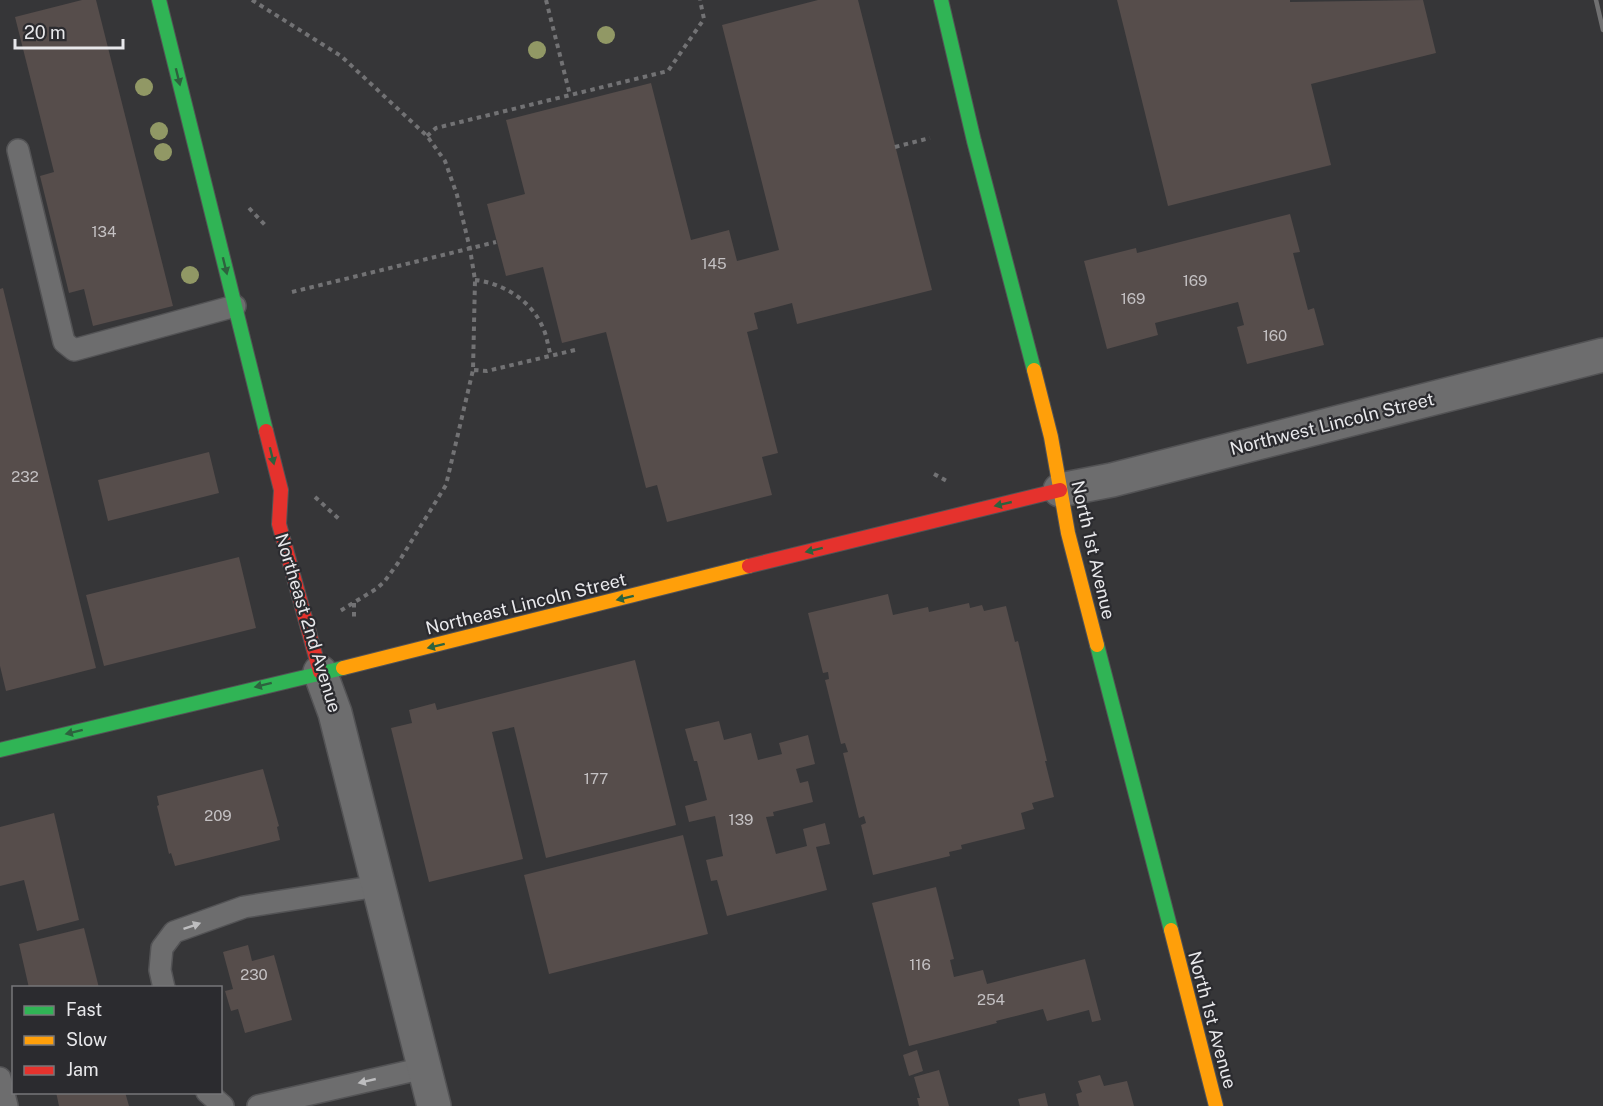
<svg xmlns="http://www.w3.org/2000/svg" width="1603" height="1106" viewBox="0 0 1603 1106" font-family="'Public Sans',sans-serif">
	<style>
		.building { fill: #564d4b }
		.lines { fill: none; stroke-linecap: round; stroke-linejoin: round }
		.lane-casing { stroke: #535355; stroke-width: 24 }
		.street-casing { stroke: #535355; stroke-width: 36 }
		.fast-casing { stroke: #535355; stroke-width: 16 }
		.slow-casing { stroke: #535355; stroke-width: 16 }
		.jam-casing { stroke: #535355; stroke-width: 16 }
		.path { stroke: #727274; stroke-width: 4; stroke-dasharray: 4.5 4.5; stroke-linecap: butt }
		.lane { stroke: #6d6d6e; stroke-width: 21 }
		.street { stroke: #6d6d6e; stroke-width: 33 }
		.fast { stroke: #30b455; stroke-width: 14 }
		.slow { stroke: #ff9f0a; stroke-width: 14 }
		.jam { stroke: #e5322d; stroke-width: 14 }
		.rail { stroke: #707071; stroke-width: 4.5 }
		.tree { fill: #919865 }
		.oneway { fill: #2d623e }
		.oneway2 { fill: #bdbdbf }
		.labels { text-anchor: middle; stroke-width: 4.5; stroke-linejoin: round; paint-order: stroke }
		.number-label { font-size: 15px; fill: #c4c1c3 }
		.street-label { font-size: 18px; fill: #e8e8eb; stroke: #2b2b2f }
	</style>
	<rect width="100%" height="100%" fill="#363638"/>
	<path class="building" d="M82,0H96L173,306L93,326L84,289L69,293L40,176L54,172L15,17Z
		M818,0H858L932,290L797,324L792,303L754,313L758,329L747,332L778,453L762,457L772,495L667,522L657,485L646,488L606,332L562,343L543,267L506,276L487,204L525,194L506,120L651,83L691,240L729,230L737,261L779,250L722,25Z
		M1117,0H1290V2L1423,0L1436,53L1311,84L1331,165L1168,206Z
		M1290,214L1300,252L1293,253L1308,310L1314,308L1324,345L1247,364L1237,327L1244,325L1238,302L1155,323L1158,335L1107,349L1084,261L1136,248L1137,253Z
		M3,288L96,668L6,691L0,666V289Z
		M209,452L219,493L108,521L98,480Z
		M239,557L256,628L104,666L86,595Z
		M888,594L893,615L928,607L929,612L969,603L970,608L982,605L984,611L1006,606L1015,642L1018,641L1047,761H1045L1054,797L1032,803L1034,809L1021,813L1025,829L961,845L962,849L949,852L950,856L873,875L861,825L866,823L864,816L859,818L843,753L848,752L845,743L841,744L825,680L829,679L828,672L823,673L808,613Z
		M635,660L676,825L546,858L514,727L492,732L523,859L429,882L391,728L412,723L409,710L435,703L437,710Z
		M719,721L724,740L751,733L758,760L782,754L779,743L808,735L815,764L796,769L800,783L808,781L813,802L773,812L774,816L766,817L776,854L807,846L803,829L825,823L830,844L816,847L827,890L727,916L717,880L711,881L706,860L723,856L715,816L689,822L685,806L707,800L697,761H694L685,729Z
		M263,769L279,826L277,827L280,840L175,866L171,853L169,854L157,806L159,805L157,796Z
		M54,813L79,920L37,931L24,880L0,886V827Z
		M683,835L708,934L549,974L524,875Z
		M936,887L954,959L950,960L954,977L983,970L987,984L1085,959L1101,1020L1092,1022L1089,1010L1047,1021L1043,1009L996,1021L997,1023L909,1046L872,903Z
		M84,928L99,988H29L19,944Z
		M248,945L252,961L274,955L292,1020L245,1033L238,1009L231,1011L225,991L233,989L223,952Z
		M917,1050L923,1071L909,1076L903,1055Z
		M939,1070L949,1106H919L917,1098H920L914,1077Z
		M1100,1075L1104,1086L1127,1081L1134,1106H1079L1076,1094L1082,1092L1078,1081Z
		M56,1092H125L129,1106H59Z
		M1045,1093L1048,1106H1020L1018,1099Z"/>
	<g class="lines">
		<defs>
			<path id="lane" d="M18,150L64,342L74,350L235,306
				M164,988L160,970L162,948L174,932L244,907L378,886
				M0,1078L7,1106
				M207,1092L223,1106
				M258,1106L424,1068"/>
			<path id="street" d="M1060,490L1112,480L1603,355
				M320,672L335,713L434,1106"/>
			<path id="fast" d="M159,0L266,431
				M941,0L974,141L1034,370
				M1097,645L1171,930
				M0,750L343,668"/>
			<path id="slow" d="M1034,370L1051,437L1068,533L1097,645
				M343,668L749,566
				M1171,930L1216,1106"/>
			<path id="jam" d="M266,431L281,490L279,524L320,672
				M749,566L1060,490"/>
		</defs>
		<use href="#lane" class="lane-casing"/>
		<use href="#street" class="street-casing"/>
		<use href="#fast" class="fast-casing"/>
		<use href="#slow" class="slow-casing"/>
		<use href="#jam" class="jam-casing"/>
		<path class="path" d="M252,0L341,56L427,136L445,161L457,195L470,249L475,280L473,370L446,485L398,563L384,582L376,589L340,611
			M546,0L570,95
			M427,136L436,128L668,71L704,19L700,0
			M895,147L930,138
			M249,208L265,225
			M475,280C503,283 532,301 543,328C547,336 548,347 551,356
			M292,292L496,242
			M474,370L487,371L575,350
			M934,474L947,481
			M315,497L339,519
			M354,603V618"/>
		<use href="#lane" class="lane"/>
		<use href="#street" class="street"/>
		<use href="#fast" class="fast"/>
		<use href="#slow" class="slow"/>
		<use href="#jam" class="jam"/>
		<path class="rail" d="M1596,0L1603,30"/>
	</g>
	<g class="tree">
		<circle cx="606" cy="35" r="9"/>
		<circle cx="537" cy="50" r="9"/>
		<circle cx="144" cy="87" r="9"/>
		<circle cx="159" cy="131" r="9"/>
		<circle cx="163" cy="152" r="9"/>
		<circle cx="190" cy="275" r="9"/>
	</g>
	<defs><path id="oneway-solid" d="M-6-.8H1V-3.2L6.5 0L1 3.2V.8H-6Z" transform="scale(1.5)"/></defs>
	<g class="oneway">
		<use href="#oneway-solid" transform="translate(178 77) rotate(76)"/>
		<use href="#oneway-solid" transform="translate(225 266) rotate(76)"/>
		<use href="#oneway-solid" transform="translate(272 456) rotate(76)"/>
		<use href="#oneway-solid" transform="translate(1003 504) rotate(167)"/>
		<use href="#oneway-solid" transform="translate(814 550) rotate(166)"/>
		<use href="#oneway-solid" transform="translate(625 598) rotate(166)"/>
		<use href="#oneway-solid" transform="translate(436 646) rotate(166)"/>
		<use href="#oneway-solid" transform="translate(263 685) rotate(166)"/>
		<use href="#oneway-solid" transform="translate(74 732) rotate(166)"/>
	</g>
	<g class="oneway2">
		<use href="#oneway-solid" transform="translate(192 926) rotate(-19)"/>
		<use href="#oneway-solid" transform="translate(367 1081) rotate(167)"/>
	</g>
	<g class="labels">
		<g class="number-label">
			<text x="104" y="237">134</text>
			<text x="714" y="269">145</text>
			<text x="1195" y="286">169</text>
			<text x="1133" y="304">169</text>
			<text x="1275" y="341">160</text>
			<text x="25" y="482">232</text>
			<text x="596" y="784">177</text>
			<text x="218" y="821">209</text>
			<text x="741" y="825">139</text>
			<text x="920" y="970">116</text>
			<text x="254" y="980">230</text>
			<text x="991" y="1005">254</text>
		</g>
		<g class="street-label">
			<text transform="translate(1332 424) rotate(-14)" y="6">Northwest Lincoln Street</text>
			<text transform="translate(1093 550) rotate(77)" y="6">North 1st Avenue</text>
			<text transform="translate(526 604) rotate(-14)" y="6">Northeast Lincoln Street</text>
			<text transform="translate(308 623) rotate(73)" y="6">Northeast 2nd Avenue</text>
			<text transform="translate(1212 1020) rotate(75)" y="6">North 1st Avenue</text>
		</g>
	</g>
	<rect x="12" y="986" width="210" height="108" fill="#2b2b2f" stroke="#77777a" stroke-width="1.5"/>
	<rect x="24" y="1006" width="30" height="9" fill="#30b455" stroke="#77777a" stroke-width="1.5"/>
	<text x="66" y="1016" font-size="18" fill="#e8e8eb">Fast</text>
	<rect x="24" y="1036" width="30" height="9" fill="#ff9f0a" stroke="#77777a" stroke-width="1.5"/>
	<text x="66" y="1046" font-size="18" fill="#e8e8eb">Slow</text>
	<rect x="24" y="1066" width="30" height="9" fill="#e5322d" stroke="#77777a" stroke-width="1.5"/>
	<text x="66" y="1076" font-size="18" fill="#e8e8eb">Jam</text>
	<path d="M15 39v9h108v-9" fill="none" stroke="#e8e8eb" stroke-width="3"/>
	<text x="24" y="39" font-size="18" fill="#e8e8eb" stroke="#2b2b2f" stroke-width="4.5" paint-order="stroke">20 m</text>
</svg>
